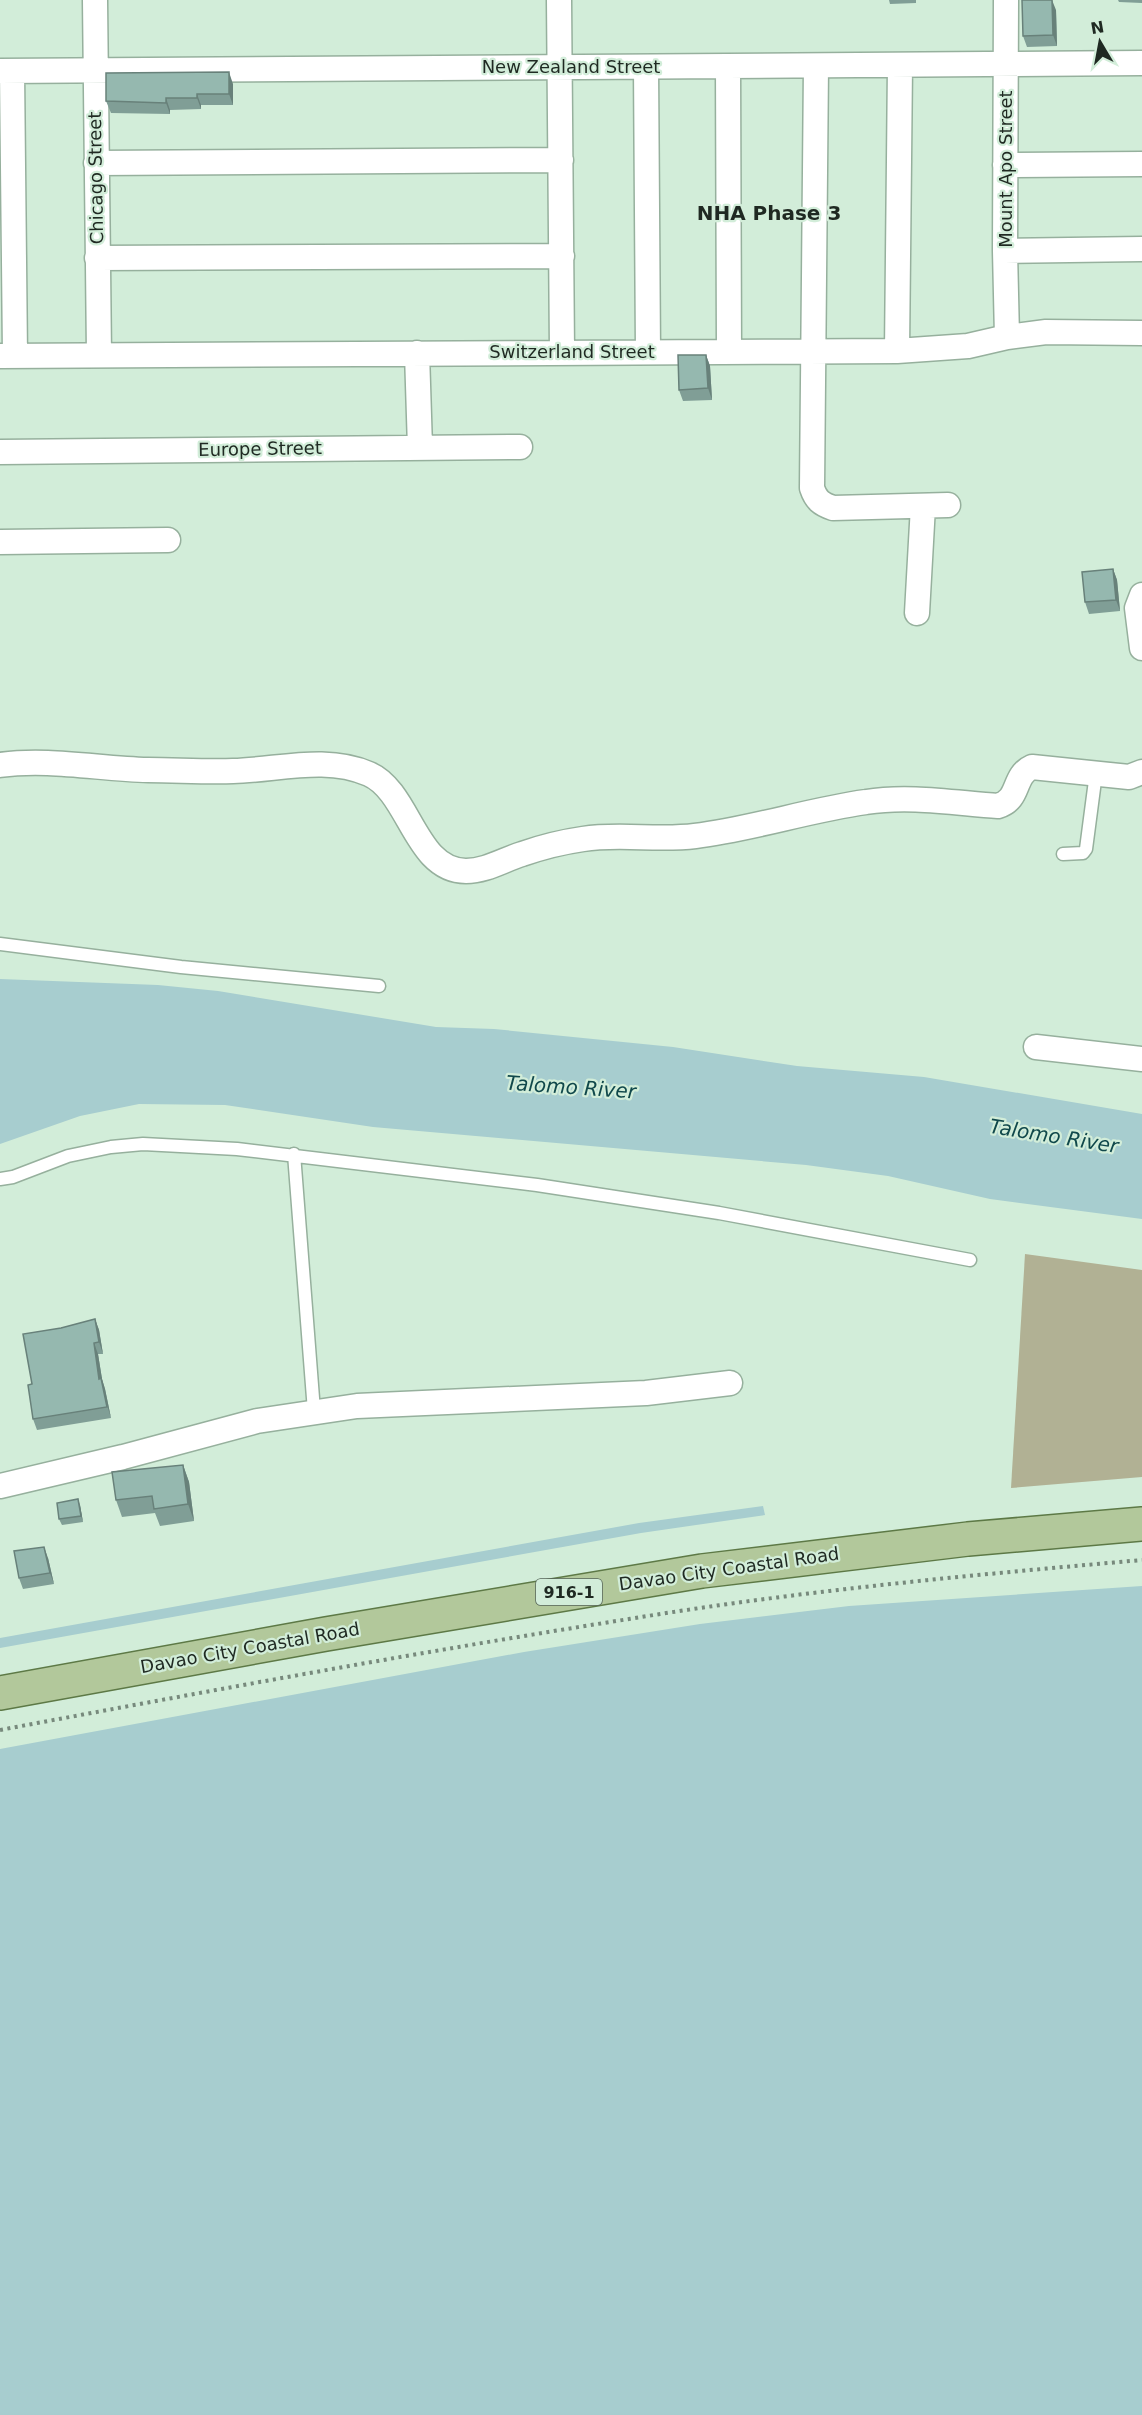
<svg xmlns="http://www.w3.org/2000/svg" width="1142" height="2415" viewBox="0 0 1142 2415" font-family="'DejaVu Sans',sans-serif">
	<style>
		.forest { fill: #b1b194 }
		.water { fill: #a7cdcf }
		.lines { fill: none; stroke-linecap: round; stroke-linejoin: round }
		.lane-casing { stroke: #96b09d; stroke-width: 15 }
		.street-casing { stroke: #96b09d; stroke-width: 27 }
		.primary-casing { stroke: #5d7946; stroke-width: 36 }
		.path { stroke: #77897c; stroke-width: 4; stroke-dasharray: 3 4.5; stroke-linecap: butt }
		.lane { stroke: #fff; stroke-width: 12 }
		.street { stroke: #fff; stroke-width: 24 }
		.primary { stroke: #b2c89b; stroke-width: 33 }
		.wall { fill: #809e96 }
		.shaded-wall { fill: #68817a }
		.building { fill: #95b8af; stroke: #68817a; stroke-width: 1.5 }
		.labels { text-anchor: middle; stroke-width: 4.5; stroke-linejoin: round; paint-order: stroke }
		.shield { fill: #d2edd9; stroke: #556459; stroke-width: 1.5 }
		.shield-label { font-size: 16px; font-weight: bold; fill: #1f2922 }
		.street-label { font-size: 18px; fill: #1f2922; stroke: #d2edd9 }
		.neighbourhood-label { font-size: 20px; font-weight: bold; fill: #1f2922; stroke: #d2edd9 }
		.water-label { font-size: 20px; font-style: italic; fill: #10484b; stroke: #d2edd9 }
	</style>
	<rect width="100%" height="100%" fill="#d2edd9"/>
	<path class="forest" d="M1025,1254L1142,1270V1477L1011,1488Z"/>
	<path class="water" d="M0,979L158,985L218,991L436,1027L494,1029L673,1047L797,1066L924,1077L1142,1114V1219L990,1199L888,1176L806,1165L373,1127L225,1105L139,1104L80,1116L0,1144Z
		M763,1506L765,1515L641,1533L0,1648V1638L639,1523Z
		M1142,1586V2415H0V1749L524,1652L700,1624L849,1606Z"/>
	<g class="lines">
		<defs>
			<path id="lane" d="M1063,854L1083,853L1086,849L1096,773
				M0,944L181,967L379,986
				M294,1154L314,1411
				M0,1179L13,1177L68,1156L111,1147L143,1144L237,1149L537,1185L719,1213L970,1260"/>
			<path id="street" d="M95,0L99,355
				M559,0L562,352
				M1006,0L1005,251L1007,337
				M728,66L729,351
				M816,66L812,488C816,500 821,504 833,508L948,505
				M646,67L648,352
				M0,71L1142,63
				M12,71L15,356
				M96,163L561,160
				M1005,165L1142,164
				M1005,251L1142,249
				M97,258L562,256
				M897,351L900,65
				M417,353L420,448
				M0,356L897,351L968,346L1007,337L1046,332L1142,333
				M0,452L520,447
				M0,542L168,540
				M1142,595L1137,608L1142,648
				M917,613L923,506
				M0,765C48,758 100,769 148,770C176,770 205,772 233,771C278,770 326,755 369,774C410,792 415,871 466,871C486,871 503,860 522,854C542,847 562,842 583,839C620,833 658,841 695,836C753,829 808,810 866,802C909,795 955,803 998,806C1021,799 1012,776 1032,767L1129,777L1142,772
				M1036,1047L1142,1059
				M0,1486L123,1457L257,1421L357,1406L646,1393L730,1383"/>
			<path id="primary" d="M0,1693L326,1634L702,1571L968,1539L1142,1524"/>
		</defs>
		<use href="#lane" class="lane-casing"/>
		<use href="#street" class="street-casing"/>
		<use href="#primary" class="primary-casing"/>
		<path class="path" d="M0,1730C209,1691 419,1652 629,1619C799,1591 971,1575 1142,1560"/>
		<use href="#lane" class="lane"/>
		<use href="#street" class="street"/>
		<use href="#primary" class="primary"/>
	</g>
	<path class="wall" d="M889,0H916V3L890,4Z
		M1118,0H1142V3L1119,2Z
		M1056,10L1057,46L1027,47L1023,36Z
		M233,84V105H201V109L170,110V114L111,113L106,101Z
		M706,355L710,366L712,400L683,401L679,390Z
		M1113,569L1117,580L1120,611L1089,614L1085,602Z
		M95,1319L99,1330L103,1354H98L102,1379L105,1389L111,1418L37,1430L33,1419L32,1384L61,1328Z
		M183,1465L189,1482L194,1521L160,1526L155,1513L122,1517L116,1500Z
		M80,1505L83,1522L62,1525L59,1519Z
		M48,1558L54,1584L23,1589L19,1578Z"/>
	<path class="shaded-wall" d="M1052,0L1056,10L1057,46L1053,35Z
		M229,72L233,84V105L229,94Z
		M197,94L201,105V109L197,98Z
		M166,98L170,110V114L166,103Z
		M706,355L710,366L712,400L708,388Z
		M1113,569L1117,580L1120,611L1116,600Z
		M95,1319L99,1330L103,1354L99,1342Z
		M94,1343L98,1354L102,1379L105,1389L111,1418L99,1379Z
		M183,1465L189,1482L194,1521L188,1504Z
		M78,1499L80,1505L83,1522L81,1516Z
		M44,1547L48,1558L54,1584L50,1573Z"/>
	<path class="building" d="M1022,0H1052L1053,35L1023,36Z
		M229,72V94H197V98H166V103L106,101V73Z
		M678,355H706L708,388L679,390Z
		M1113,569L1116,600L1085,602L1082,572Z
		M95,1319L99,1342L94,1343L99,1379L101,1378L107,1407L33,1419L28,1385L32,1384L23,1334L61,1328Z
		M183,1465L188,1504L154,1509L152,1496L116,1500L112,1472Z
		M78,1499L81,1516L59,1519L57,1503Z
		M44,1547L50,1573L19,1578L14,1551Z"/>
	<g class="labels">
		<rect class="shield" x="536" y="1579" width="66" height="26" rx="4.5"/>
		<g class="shield-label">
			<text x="569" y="1598">916-1</text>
		</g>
		<g class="street-label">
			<text x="571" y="73">New Zealand Street</text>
			<text transform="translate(1006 169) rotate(-90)" y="6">Mount Apo Street</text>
			<text transform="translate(96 178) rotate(-91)" y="6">Chicago Street</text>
			<text x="572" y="358">Switzerland Street</text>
			<text transform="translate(260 449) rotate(-1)" y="6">Europe Street</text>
			<text transform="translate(729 1569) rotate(-8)" y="6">Davao City Coastal Road</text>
			<text transform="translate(250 1648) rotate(-10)" y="6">Davao City Coastal Road</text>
		</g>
		<g class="neighbourhood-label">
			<text x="769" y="220">NHA Phase 3</text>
		</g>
		<g class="water-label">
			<text transform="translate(571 1087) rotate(4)" y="7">Talomo River</text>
			<text transform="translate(1054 1136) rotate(9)" y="7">Talomo River</text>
		</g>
	</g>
	<g transform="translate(1100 42) rotate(350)" stroke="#d2edd9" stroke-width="4.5" paint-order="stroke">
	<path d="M0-4.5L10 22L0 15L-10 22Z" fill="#1f2922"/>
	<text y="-9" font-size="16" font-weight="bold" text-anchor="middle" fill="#1f2922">N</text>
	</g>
</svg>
